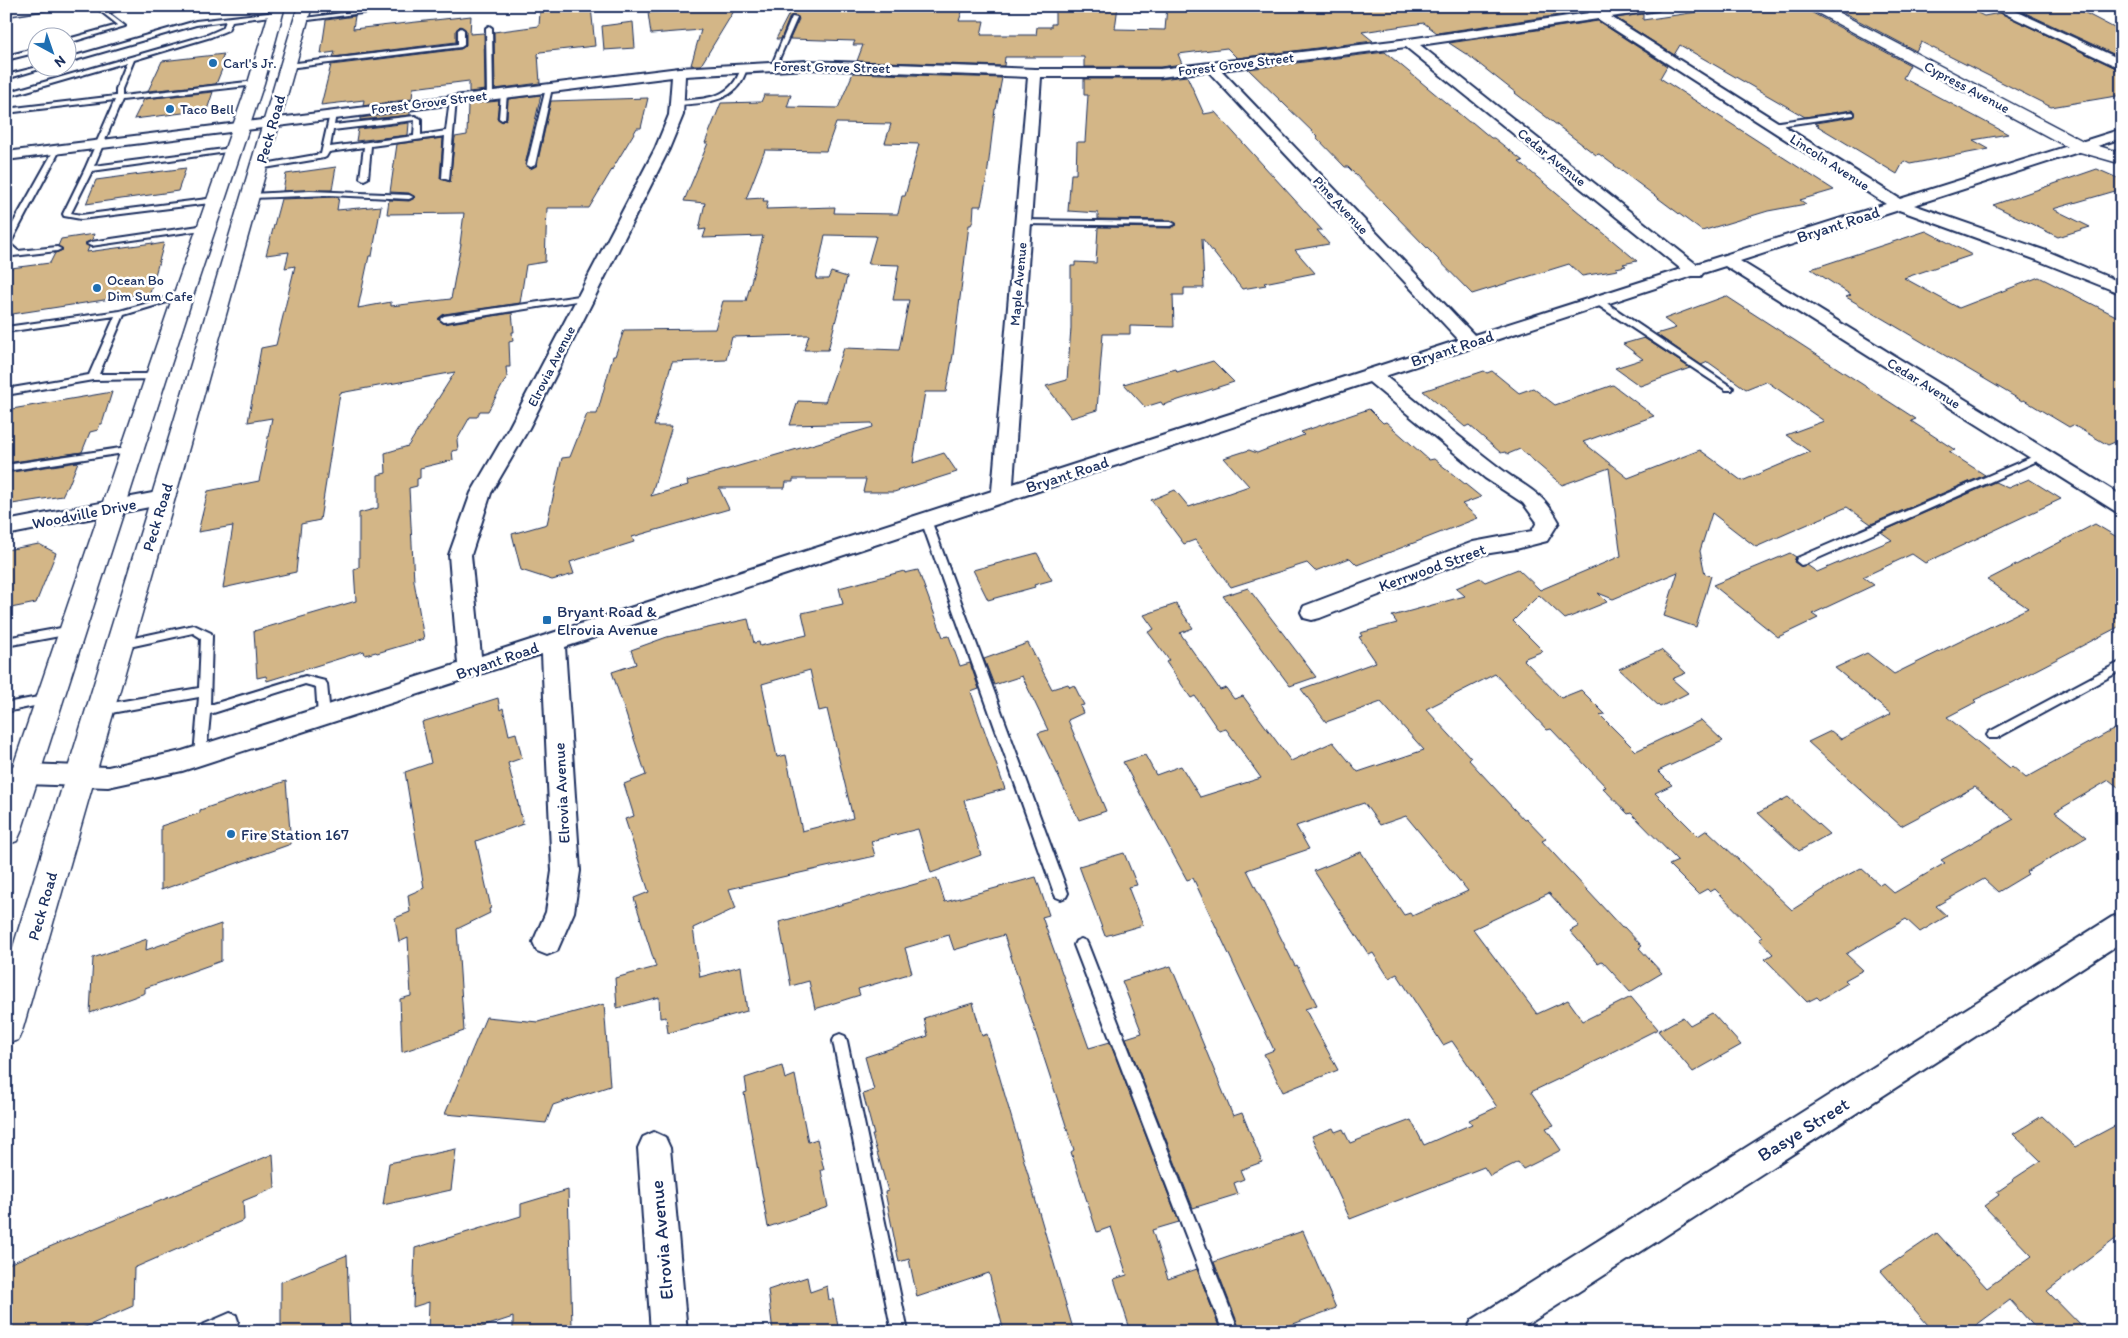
<svg xmlns="http://www.w3.org/2000/svg" width="2128" height="1338" viewBox="0 0 2128 1338" font-family="Itim,sans-serif">
	<style>
		.building { fill: #d3b687; stroke: #1b2f5e; fill-rule: evenodd }
		.lines { fill: none; stroke-linecap: round; stroke-linejoin: round }
		.service-casing { stroke: #1b2f5e; stroke-width: 4 }
		.minor-casing { stroke: #1b2f5e; stroke-width: 4 }
		.tertiary-casing { stroke: #1b2f5e; stroke-width: 3 }
		.secondary-casing { stroke: #1b2f5e; stroke-width: 3 }
		.primary-casing { stroke: #1b2f5e; stroke-width: 3 }
		.service { fill: #fff; fill-rule: evenodd }
		.minor { fill: #fff; fill-rule: evenodd }
		.tertiary { fill: #fff; fill-rule: evenodd }
		.secondary { fill: #fff; fill-rule: evenodd }
		.primary { fill: #fff; fill-rule: evenodd }
		.poi-dot { fill: #1f6fb2; stroke: #fff; stroke-width: 2 }
		.labels { text-anchor: middle; stroke-width: 5; stroke-linejoin: round; paint-order: stroke }
		.far-poi-label { font-size: 14px; fill: #1b2f5e; stroke: #fff; text-anchor: start }
		.far-street-label { font-size: 14px; fill: #1b2f5e; stroke: #fff }
		.street-label { font-size: 16px; fill: #1b2f5e; stroke: #fff }
		.poi-label { font-size: 16px; fill: #1b2f5e; stroke: #fff; text-anchor: start }
		.near-street-label { font-size: 19px; fill: #1b2f5e; stroke: #fff }
	</style>
	<rect width="100%" height="100%" fill="#fff"/>
	<filter id="ink" filterUnits="userSpaceOnUse"><feTurbulence type="fractalNoise" baseFrequency=".02" numOctaves="2"/><feDisplacementMap in="SourceGraphic" scale="10" xChannelSelector="R" yChannelSelector="G"/><feConvolveMatrix kernelMatrix="1 2 1 2 8 2 1 2 1" color-interpolation-filters="sRGB"/></filter>
	<g filter="url(#ink)">
		<path class="building" d="M328,6H358L357,9L327,13Z
			M677,6H737L701,65H691L701,30L651,34L648,13L675,10Z
			M793,6H964L959,21H984L981,35H1036L1037,27H1051V24H1055V10H1094V6H1118L1115,29L1165,30L1167,6H1447L1450,9L1469,6H1589L1587,11L1437,33L1424,23L1362,32L1373,41L1237,58L1227,48L1178,54L1182,64L1160,67H1084V57H1005L1004,66L857,61L863,45H853L855,41L790,39L799,19L797,16H790L781,39H776Z
			M1738,6H1806L1809,11L1910,65L1903,78L2008,134L1973,140L1989,149L1910,164L1904,161L1897,174L1816,125H1819L1815,123L1854,117L1855,111L1852,110L1805,117L1680,45L1674,55L1616,18L1643,14V20Z
			M1831,6H1963L1984,16L2000,13L2122,71V95L2051,107L1921,42L1916,51Z
			M2044,6H2072L2118,30H2115L2122,33V58L2019,10Z
			M591,7L595,46L540,52L538,54L540,83L495,89L494,32L539,26L540,12Z
			M355,16L353,29L471,16L470,34L484,33L485,90L469,92V81L413,88L412,99L363,106L364,100L321,105L331,65L461,49L466,45V30L460,26L456,30V42L333,57L335,52L321,54L326,20Z
			M1598,21L1667,66L1660,78L1834,190L1800,200L1806,204L1768,211L1702,231L1599,154L1596,155L1515,93H1516L1469,56L1449,43Z
			M633,22L635,48L604,50L602,26Z
			M1385,52L1469,122H1472L1491,138H1494L1523,161L1519,162L1637,261L1623,264L1626,266L1616,268L1618,270L1582,276L1569,264L1472,294L1348,167H1345L1316,137H1318L1248,69Z
			M224,54L221,62H225L216,84L148,91L162,61Z
			M853,73L1002,78L996,109H995L987,177L981,206H974L973,221L971,225H969L953,355L946,392H925L913,463L944,453L957,472L894,492H863L866,479H793V482H786L785,488H719L729,509L632,537L634,542L570,562L574,574L552,580L521,570L512,534L547,524L562,458L570,457L587,414H597L613,356H615L624,330L715,329L723,301H746L763,236L703,238L706,229L699,230L705,203L684,201L708,143H705L721,103L761,102L764,95H791L787,107L838,108ZM836,123L891,124L885,143L919,144L905,196H902L898,214L834,213L835,207L766,209L768,201H763L764,198L746,199L765,150L826,151ZM825,235L876,236L868,264L899,265L893,300H909L899,350L844,348L825,402L798,401L790,425L872,423L873,427L687,481L688,485L651,496L672,426H654L672,362L726,360L732,337L809,335L804,350H828L847,277L831,272L828,279H816Z
			M1187,76L1204,114L1215,112L1322,230H1317L1329,244L1295,250L1315,273L1264,283L1266,285L1242,289L1202,238L1204,288H1184V295H1173L1174,327L1130,326V334H1103L1097,410L1071,418L1046,386L1067,380L1071,328V266H1075V262L1096,263L1098,227L1171,228L1177,225L1171,220L1098,219V213L1068,211L1071,174H1076L1077,142H1085L1088,95H1084V79H1160Z
			M213,92L207,110L134,119L144,99Z
			M541,95L525,165L530,169L537,165L551,101L648,98L641,128H637L589,208H547L545,262L526,265L520,303L444,314L438,319L444,324L512,313L514,332H512L513,341L509,342L510,367H506L507,377L488,411H480L477,417H470L457,440L458,450L452,451L453,460L420,468V478L417,479V486L409,488L414,581L424,639L377,653L376,652L365,655L364,651L267,681L266,676L257,678L254,631L356,601L354,569L359,567V513L378,508V475L386,473L385,453L408,446L455,372L340,393L320,520L301,524L296,572L223,588L233,526L198,532L208,491L259,481L272,418L248,422L261,348L276,345L295,266L285,268L289,252L266,255L281,199L339,197L337,210L381,206L372,256H369L358,308L391,302V306L451,299L461,244H460L464,213L387,214L389,200L409,201L415,198L409,193L390,192L397,144L443,138L440,178L450,182L455,137L467,135L468,104L499,101L497,118L503,122L507,118L508,99Z
			M410,111V115L360,120V118Z
			M409,123L408,135L356,141L358,129Z
			M336,167L332,190L283,191L286,174Z
			M186,168L178,191L86,204L96,180Z
			M2097,169L2122,180V189L2053,209L2090,227L2058,237L1993,205Z
			M1926,231L1972,255L1904,278L1959,308L2039,277L2122,319V439L2108,445L2073,425L2069,427L2024,400L2022,401L1846,297L1851,295L1811,269Z
			M94,234L92,240L85,243L89,247L87,252L153,243L152,245L164,243L150,293L6,315V279L11,268L50,263L55,253L63,250L58,246L61,239Z
			M1726,296L1916,419L1911,421L1955,450L1949,452L1985,475L1871,524L1847,507L1756,547L1712,513L1700,551L1705,574L1711,576L1696,627L1664,616L1678,572L1613,599L1598,593L1607,602L1565,619L1539,595L1513,621L1543,651L1523,659L1561,698L1581,690L1605,714L1600,715L1636,751L1701,720L1723,741L1658,771L1672,785L1655,793L1698,836L1707,830L1792,910L1842,878L1861,868L1880,885L1883,883L1894,893L1945,863L1941,860L2014,819L1975,787L1901,826L1808,742L1831,731L1841,739L1891,714L1835,668L1867,653L1894,674L2028,608L1987,580L2095,524L2122,540V625L2009,684L1974,700L1976,702L1947,717L2010,768L2012,766L2026,778L2122,725V790L2109,780L2055,812L2087,837L2026,872L2028,874L1998,892L1984,879L1936,906L1947,916L1920,932L1906,919L1846,954L1863,970L1845,980L1848,983L1820,1000L1817,997L1807,1002L1765,959L1773,954L1759,939L1762,937L1715,889L1710,892L1707,889L1698,894L1669,865L1678,861L1631,813L1628,814L1603,788L1606,787L1551,729L1547,730L1495,674L1426,709L1471,758L1469,760L1524,820L1527,819L1546,839L1542,841L1622,928L1624,927L1642,946L1639,948L1662,973L1630,992L1602,961L1598,963L1570,931L1579,926L1549,893L1473,929L1537,1014L1568,1000L1583,1021L1631,997L1658,1029L1608,1054L1609,1055L1531,1092L1554,1125L1546,1128L1561,1150L1523,1169L1518,1162L1490,1176L1484,1167L1350,1219L1312,1136L1333,1128L1335,1132L1343,1129L1350,1143L1411,1120L1424,1145L1472,1124L1469,1120L1497,1107L1452,1041L1443,1045L1397,974L1389,978L1373,953L1369,955L1314,871L1361,852L1404,915L1410,913L1412,916L1468,891L1406,816L1380,825L1364,803L1296,826L1309,849L1247,870L1295,966L1297,965L1317,1005L1305,1009L1338,1070L1283,1092L1264,1054L1274,1050L1193,878L1187,880L1123,762L1145,755L1156,775L1181,766L1200,797L1261,778L1226,729L1219,731L1195,696L1191,698L1166,662L1169,660L1148,632L1154,629L1144,615L1176,604L1193,628L1180,633L1220,690L1226,688L1234,699L1243,696L1291,761L1333,742L1358,772L1424,750L1381,702L1326,722L1301,689L1376,662L1359,637L1362,636L1360,633L1397,623L1392,616L1465,596L1456,588L1480,578L1485,582L1518,569L1540,590L1621,556L1609,468L1562,485L1520,449L1508,454L1505,452L1501,453L1469,425L1465,427L1423,391L1484,371L1487,373L1492,371L1519,393L1533,388L1555,405L1613,385L1654,416L1583,442L1628,478L1700,450L1742,481L1810,452L1786,435L1824,421L1766,381L1746,389L1708,362L1701,365L1656,334L1676,328L1664,319Z
			M1644,338L1690,368L1640,386L1615,368L1643,359L1623,344Z
			M1213,361L1234,382L1163,405L1161,402L1145,407L1124,384L1154,375L1176,369L1177,372Z
			M112,392L102,424H100L98,430L90,432L82,452L6,463V410Z
			M1369,409L1383,423L1386,422L1429,460L1434,459L1481,497L1462,504L1478,518L1357,565L1350,558L1315,571L1307,563L1231,587L1195,540L1184,544L1151,500L1175,490L1189,507L1249,486L1224,458L1249,450L1257,453L1304,435L1301,432Z
			M78,462L68,487L66,488L62,496L6,505V473Z
			M2029,479L2061,499L1925,563L1912,554L1863,577L1874,585L1812,614L1818,618L1778,637L1713,585L1790,553L1796,557L1794,562L1800,566L1807,565L1817,572L1892,540L1881,532L1995,482L2008,488Z
			M39,544L56,553L36,603L6,609V550Z
			M1037,553L1052,580L1034,585L1035,587L988,600L973,570Z
			M918,570L943,637L949,636L960,666L970,663L979,689L971,692L1005,789L964,800L981,855L931,873L918,829L871,841L875,856L729,889L736,908L693,928L700,977L741,966L747,1011L668,1033L666,1017L660,1018L659,997L617,1008L615,978L656,967L634,898L649,892L625,819L634,816L624,784L646,775L612,672L636,664L631,650L667,637L748,619L754,643L759,642L760,646L807,635L802,613L843,604L839,588L904,571L905,573ZM810,670L819,711L827,709L853,818L802,831L786,755L777,757L762,684Z
			M1248,588L1278,627L1316,677L1290,686L1223,596Z
			M1028,643L1052,689L1068,684L1070,687L1074,685L1084,705L1080,706L1083,713L1068,720L1106,811L1079,820L1038,733L1048,730L1022,676L994,685L984,659Z
			M1661,650L1686,673L1672,679L1688,693L1660,707L1619,669Z
			M498,698L500,710L503,708L509,735L516,733L522,758L508,763L523,824L476,841L491,908L489,909L490,913L457,929L464,1031L402,1052L400,999L411,996L408,938L399,942L395,918L410,912L408,895L424,888L405,772L431,763L422,722Z
			M286,781L291,844L161,890V826L200,813V810Z
			M1788,797L1829,834L1799,851L1758,813Z
			M1124,853L1137,885L1128,887L1143,925L1105,936L1079,866Z
			M1036,877L1049,915L1042,917L1089,1048L1110,1042L1179,1222L1152,1230L1168,1279L1197,1269L1221,1332H1131L1114,1279L1127,1275L1111,1227L1097,1232L1071,1152L1074,1150L1004,935L954,950L949,935L905,948L912,973L858,989L860,995L815,1009L809,981L791,986L779,922L937,878L945,902Z
			M221,924V961L145,988V993L90,1013L93,958L147,939L146,950Z
			M1171,966L1233,1116L1242,1113L1262,1162L1240,1170L1244,1179L1234,1183L1238,1194L1193,1208L1126,1038L1142,1033L1122,981Z
			M973,1003L982,1036L987,1034L1074,1332H1004L989,1273L917,1297L909,1259L899,1262L885,1192L888,1191L872,1135H874L863,1094L874,1090L865,1057L928,1036L924,1018Z
			M604,1004L610,1086L553,1105L546,1123L445,1114L486,1017L538,1022Z
			M1712,1013L1741,1045L1693,1072L1658,1031L1683,1017L1690,1025Z
			M782,1066L785,1079L795,1075L808,1142L817,1139L824,1170H821L828,1207L768,1227L744,1093L747,1092L745,1078Z
			M2042,1116L2075,1147L2122,1122V1234L2047,1291L2087,1332H2039L2010,1300L1967,1332H1934L1881,1271L1937,1233L1987,1288L2032,1256L1984,1206L1999,1195L1997,1192L2013,1181L2012,1180L2041,1161L2013,1134Z
			M456,1149L451,1190L383,1205L389,1163Z
			M273,1154L275,1188L243,1201L244,1220L134,1268L133,1306L74,1332H6V1265Z
			M568,1190L572,1326L552,1332H513V1317L467,1332H428L429,1302L413,1307L415,1248L521,1216V1204Z
			M1303,1231L1336,1308L1272,1332H1241L1214,1262Z
			M347,1255L350,1332H281V1282Z
			M807,1277L810,1292L827,1286L829,1300L833,1299L839,1332H773L768,1290Z"/>
		<g class="lines">
			<defs>
				<path id="service" d="M94,6H101L105,10L118,6H128L108,13L125,26L68,43V39L118,25Z
					M373,6H379L377,11L301,21L298,19L372,9Z
					M276,12L278,13V15L232,21L228,30L211,37L134,60L122,89V96L256,81L259,83L256,85L122,100L94,166L232,148L234,149V151L92,171L71,213L81,215L215,198H218V202L81,219L64,216L63,214L85,169L115,100L6,113V109L116,96V89L127,62L6,97V93L207,35L223,28L226,21L196,25L68,62V58L196,21Z
					M792,17L797,18L776,66L771,67Z
					M489,26L492,28L493,95L490,97L487,95L486,28Z
					M461,28L464,30V45L461,47L288,68L285,66L288,64L458,44V30Z
					M38,48V52L6,60V56Z
					M744,65L747,67C739,102 707,103 677,105L674,103L677,101C705,99 733,99 741,67Z
					M38,67L43,68L6,79V75Z
					M549,86L552,88L535,165L531,167L527,165L546,88Z
					M504,91L507,93L505,118L502,120L499,118L501,93Z
					M453,97L456,99L449,180L442,178L445,136L371,146L368,178L364,180L360,178L364,147L329,152L326,157L324,158L259,169L255,167L259,165L321,154L330,114L333,112L336,114L334,125L415,116L421,119V135L446,131L450,99ZM415,120L414,136L330,147L333,130Z
					M1852,112L1854,113V115L1772,127L1769,125L1772,123Z
					M57,148L60,150L10,244L18,251L57,247L61,249L57,251L13,256L6,249V236L54,150Z
					M310,191L409,195L413,197L409,199L330,195L251,198L247,196L251,194Z
					M1020,220L1171,222L1175,224L1171,226L1023,224H1020Z
					M206,225L210,227L209,229L91,246L87,244L91,242Z
					M180,294L187,296L124,315L99,374H158L162,377L161,379L93,380L6,395V389L89,375L115,316L6,332V327L120,311Z
					M586,295H589V299L444,322L440,319L444,316Z
					M1596,300H1602L1733,388L1732,390H1726L1596,304Z
					M134,446L137,447V451L6,471V465Z
					M2041,453L2046,456L2044,458L1805,564L1801,565L1796,561L1797,558Z
					M926,517L931,520L1068,893L1066,897L1061,899L1056,897L1054,893L921,520Z
					M194,625L211,633L212,636L210,705L305,676L325,681L327,684L330,716L328,719H320L318,716L316,687L305,684L210,714L206,755L204,758H196L194,755L199,697L100,715L96,713L94,710L96,707L100,705L199,688L201,638L193,633L120,649L114,645L120,641Z
					M72,626L77,630L76,633L6,646V638Z
					M2122,661V670L1997,738H1989L1987,735L1989,732Z
					M49,695L53,696L55,699L53,702L6,712V703Z
					M1081,939L1086,941L1088,945L1239,1332H1223L1074,945L1076,941Z
					M840,1034L845,1036L847,1041L908,1332H892L833,1041L835,1036Z
					M230,1313L236,1315L238,1321L236,1327L225,1332H198L200,1326Z"/>
				<path id="minor" d="M1632,6H1664L1658,10L1611,17L1900,199L2122,129V138L1914,205L2049,252L2122,283V294L2037,260L1899,210L1740,261L2122,496V513L2115,511L1725,266L1703,273L1701,276H1692L1385,376C1422,406 1459,437 1497,466C1523,487 1541,489 1559,522L1547,541L1516,549L1484,554L1320,618L1312,620L1304,618L1301,612L1304,606L1473,542L1532,531L1537,522L1523,503L1485,478L1369,382L565,647L580,871L574,912L557,951L547,955L537,951L533,942L546,912L552,871L542,654L182,771L108,787L26,784L6,788V767L26,764L108,767L182,751L458,664L449,555L471,493L509,428L655,149L669,115L672,77L6,160V152L679,68L807,61L1035,69H1160L1409,39L1589,13L1590,8L1594,7L1602,11ZM1598,19L1886,204L1696,264L1420,45ZM1406,47L1681,269L1474,335L1221,70ZM807,69L1028,77L992,491L481,656L471,555L491,493L529,428L669,149L683,115L685,76ZM1208,71L1459,340L1013,484L1041,77H1160Z
					M1989,6H2005L2122,60V69Z
					M163,491L170,493L173,498L170,503L6,535V521Z
					M2122,913V942L1516,1332H1466L1472,1320L2112,917Z
					M654,1132L665,1137L670,1148L687,1332H651L638,1148L643,1137Z"/>
				<path id="tertiary" d="M1808,6H1826L2085,142L2122,153V164L2073,150L1810,9Z"/>
				<path id="secondary" d="M271,6H285L264,83L193,296L21,832L17,841L6,845V787L173,296L248,83Z
					M298,6H312L175,498L23,1028L18,1040L6,1044V970L151,498Z"/>
				<path id="primary" d="M16,6H53L46,10L6,16V8Z"/>
			</defs>
			<use href="#service" class="service-casing"/>
			<use href="#minor" class="minor-casing"/>
			<use href="#tertiary" class="tertiary-casing"/>
			<use href="#secondary" class="secondary-casing"/>
			<use href="#primary" class="primary-casing"/>
			<use href="#service" class="service"/>
			<use href="#minor" class="minor"/>
			<use href="#tertiary" class="tertiary"/>
			<use href="#secondary" class="secondary"/>
			<use href="#primary" class="primary"/>
		</g>
	</g>
	<g class="poi-dot">
		<circle cx="213" cy="63" r="5"/>
		<circle cx="170" cy="109" r="5"/>
		<circle cx="97" cy="288" r="5"/>
		<rect x="542" y="615" width="10" height="10" rx="2.5"/>
		<circle cx="231" cy="834" r="5"/>
	</g>
	<g class="labels">
		<g class="far-poi-label">
			<text x="223" y="68">Carl's Jr.</text>
			<text x="180" y="114">Taco Bell</text>
			<text x="107" y="285">Ocean Bo<tspan x="107" dy="16">Dim Sum Cafe</tspan></text>
		</g>
		<g class="far-street-label">
			<text transform="translate(1236 64) rotate(-7)" y="5">Forest Grove Street</text>
			<text transform="translate(832 67) rotate(1)" y="5">Forest Grove Street</text>
			<text transform="translate(1967 87) rotate(28)" y="5">Cypress Avenue</text>
			<text transform="translate(429 102) rotate(-7)" y="5">Forest Grove Street</text>
			<text transform="translate(1552 157) rotate(39)" y="5">Cedar Avenue</text>
			<text transform="translate(1830 162) rotate(33)" y="5">Lincoln Avenue</text>
			<text transform="translate(1341 205) rotate(47)" y="5">Pine Avenue</text>
			<text transform="translate(1018 284) rotate(-85)" y="5">Maple Avenue</text>
			<text transform="translate(551 366) rotate(-63)" y="5">Elrovia Avenue</text>
			<text transform="translate(1924 383) rotate(32)" y="5">Cedar Avenue</text>
		</g>
		<g class="street-label">
			<text transform="translate(270 129) rotate(-74)" y="6">Peck Road</text>
			<text transform="translate(1838 224) rotate(-18)" y="6">Bryant Road</text>
			<text transform="translate(1452 348) rotate(-18)" y="6">Bryant Road</text>
			<text transform="translate(1067 474) rotate(-18)" y="6">Bryant Road</text>
			<text transform="translate(84 513) rotate(-11)" y="6">Woodville Drive</text>
			<text transform="translate(157 517) rotate(-73)" y="6">Peck Road</text>
			<text transform="translate(1432 567) rotate(-20)" y="6">Kerrwood Street</text>
			<text transform="translate(497 660) rotate(-19)" y="6">Bryant Road</text>
			<text transform="translate(561 793) rotate(-93)" y="6">Elrovia Avenue</text>
			<text transform="translate(42 906) rotate(-74)" y="6">Peck Road</text>
		</g>
		<g class="poi-label">
			<text x="557" y="617">Bryant Road &amp;<tspan x="557" dy="18">Elrovia Avenue</tspan></text>
			<text x="241" y="840">Fire Station 167</text>
		</g>
		<g class="near-street-label">
			<text transform="translate(1803 1129) rotate(-32)" y="7">Basye Street</text>
			<text transform="translate(661 1240) rotate(-95)" y="7">Elrovia Avenue</text>
		</g>
	</g>
	<rect width="2128" height="1338" fill="none" stroke="#fff" stroke-width="25"/>
	<rect x="12" y="12" width="2103" height="1313" fill="none" stroke="#1b2f5e" stroke-width="2" filter="url(#ink)"/>
	<g transform="translate(52 52) rotate(140)"><circle r="24" fill="#ffffff" stroke="#a4acbf"/>
	<path d="M0-4L9 19L0 12L-9 19Z" fill="#1f6fb2"/>
	<text y="-8" font-size="14" font-weight="bold" text-anchor="middle" fill="#1b2f5e">N</text>
	</g>
</svg>
